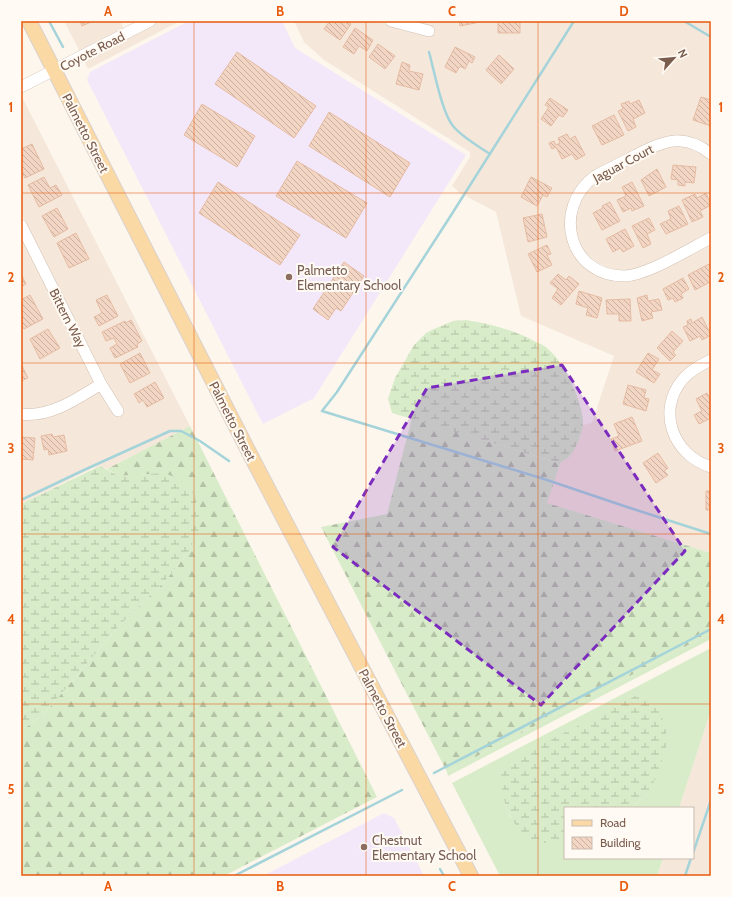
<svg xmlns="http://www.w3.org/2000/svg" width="732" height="897" viewBox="0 0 732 897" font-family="Cabin,sans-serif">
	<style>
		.residential { fill: #f5e8da }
		.education { fill: #f3e8fa }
		.grass { fill: #d8ecc9 }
		.forest { fill: url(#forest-firs) }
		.wetland { fill: url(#wetland-marsh) }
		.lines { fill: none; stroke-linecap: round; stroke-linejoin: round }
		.stream { stroke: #a5d3da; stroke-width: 2.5 }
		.building { fill: url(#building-back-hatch); stroke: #e6bba3 }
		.minor-casing { stroke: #d1beb0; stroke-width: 12 }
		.major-casing { stroke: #dad1cd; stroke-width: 16 }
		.minor { stroke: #fff; stroke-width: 11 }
		.major { stroke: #fbd9a5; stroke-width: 14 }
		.marked { fill: #7b2cbf; fill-opacity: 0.2; stroke: #7b2cbf; stroke-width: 3; stroke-dasharray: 8 5; stroke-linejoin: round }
		.grid { fill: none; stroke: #e8590c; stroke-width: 1; stroke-opacity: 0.55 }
		.education-dot { fill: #8d6e63; stroke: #fffaf3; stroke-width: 1.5 }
		.labels { text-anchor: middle; stroke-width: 4; stroke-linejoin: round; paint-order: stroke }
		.street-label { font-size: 13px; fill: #7a5c4d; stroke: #fffaf3 }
		.education-label { font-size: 13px; fill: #785e54; stroke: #fffaf3; text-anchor: start }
		.neatline { fill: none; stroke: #e8590c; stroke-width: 1.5 }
		.grid-label { font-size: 13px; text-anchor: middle; font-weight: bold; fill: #e8590c }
	</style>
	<defs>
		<pattern id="forest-firs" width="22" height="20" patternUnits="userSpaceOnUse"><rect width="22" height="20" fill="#d8ecc9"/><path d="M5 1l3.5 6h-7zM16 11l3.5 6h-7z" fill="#b4c2a5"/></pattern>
		<pattern id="wetland-marsh" width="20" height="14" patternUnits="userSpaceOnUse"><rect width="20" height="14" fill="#d8ecc9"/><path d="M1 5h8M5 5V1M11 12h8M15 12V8" fill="none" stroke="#b4c2a5"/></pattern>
		<pattern id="building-back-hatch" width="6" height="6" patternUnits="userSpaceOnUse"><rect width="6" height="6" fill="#f3d5c3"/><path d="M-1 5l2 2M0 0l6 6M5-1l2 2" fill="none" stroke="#cab0a1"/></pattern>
	</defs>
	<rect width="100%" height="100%" fill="#fdf6ec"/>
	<path class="residential" d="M64,21H120L124,29L80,52Z
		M160,21H180L88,69L84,60Z
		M294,21H378L405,31L432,36L435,27L407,21H711V148L701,142L675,136L657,139L649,143L593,172L586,178L573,193L567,209L565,219L567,237L570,246L607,278L711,243V355L694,363L665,417L668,435L676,450L688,462L702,470L711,472V553L546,503L561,461L568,458L580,438L583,425L592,423L614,356L521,316L496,212L458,192V191L452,186L470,157V152L324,60L304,42Z
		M21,95L190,426L107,469L100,466L93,468L21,504V419L99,391L115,417L124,412L106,381L21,213Z
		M667,146H682L695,150L711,162V232L639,269L625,271L611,269L598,263L587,254L583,248L577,234L576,226L577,211L582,196L598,180L653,151Z
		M21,237L95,382L54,404L36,410L21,409Z
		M711,365V462L701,458L685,444L678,430L675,416L677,401L683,387L693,376Z
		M711,710V876H657L663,858H693V808H679Z"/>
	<path class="education" d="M189,21H282L295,48L466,155L314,398L263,424L87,80L90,72Z
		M384,813L394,818L424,876H263Z"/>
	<path class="grass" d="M711,633V639L448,776L447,772Z
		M711,648V710L679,808H631L648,794L653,701L642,694L501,772L505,804L510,817L544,843L565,841V858H663L657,876H500L452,783Z"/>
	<path class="forest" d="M412,418L558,463L561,461L547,503L711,553V633L447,772L321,527L387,514Z
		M190,426L377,797L224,876H21V731L44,714L118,627L164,582L187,554L153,474L119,476L107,469Z"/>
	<path class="wetland" d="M466,320C491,324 514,330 536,342C540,344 546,346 549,350C565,364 581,399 583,420C584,430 576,450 569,457C566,460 562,461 559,463L392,413L388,399L395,378L414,345L426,333L434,329L453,321Z
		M100,466L119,476L164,473L175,477L185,484L194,494L200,513L198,533L187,554L164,582L118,627L44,714L21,731V504Z
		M642,693L653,701L658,707L661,714L666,731V749L658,773L648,794L631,808H565V841C519,855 496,803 502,765L631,698Z"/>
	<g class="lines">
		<path class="stream" d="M49,21L63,47
			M574,21L448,220L337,392L322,411L544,479L627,507L711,534
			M684,21L711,37
			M429,52C434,70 442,113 453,126C462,137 478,146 490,154
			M21,500L84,470L170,431H181L200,441L229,461
			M434,773L711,629
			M693,853L711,800
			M440,869L444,876
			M234,876L402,790
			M685,876L691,858"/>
	</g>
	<path class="building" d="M80,21H93L82,26Z
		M330,21H337L339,23L340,21H347L351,24L340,40L324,29Z
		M459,21H480V22L460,26Z
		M498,21H520V33H498Z
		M355,28L373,40L367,51L359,46L354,54L343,47Z
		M378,44L395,56L385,69L369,57Z
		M455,47L475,57L472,63L469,61L465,69L460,66L456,73L445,67Z
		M237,52L316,106L294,138L215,84Z
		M499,55L514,69L501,84L486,70Z
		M402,62L410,65L409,71L423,74L419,90L396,84Z
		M701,97L711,100V126L693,120Z
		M550,98L568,110L563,117L559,115L551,126L541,119L549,107L545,105Z
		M639,100L645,113L633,119L636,127L628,131L618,111L623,109L621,104L629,101L630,104Z
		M202,104L255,136L237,167L184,135Z
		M329,112L410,163L390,197L309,146Z
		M614,115L624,135L602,145L592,126Z
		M567,134L570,139L575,136L585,155L576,160L572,154L562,159L556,147L552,149L549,143L554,141L556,145L560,143L558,138Z
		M32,144L44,169L25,178L21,171V149Z
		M297,161L367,203L346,238L276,196Z
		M673,165L696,167L694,183L685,182V186L678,185V180L671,179Z
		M657,169L666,187L649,196L641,180Z
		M44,177L50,188L56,185L62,195L39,207L28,185Z
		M531,177L552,188L547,197L543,195L537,206L521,197Z
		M218,182L300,235L280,265L199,213Z
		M632,182L644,206L632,211L631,208L623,212L617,200L626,196L622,187Z
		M706,193L711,205L700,211L703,217L692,222L682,200L695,194L697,198Z
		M610,202L620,221L602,230L593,213L603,208L602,206Z
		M679,206L688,224L666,234L660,224L671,219L668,211Z
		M57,208L68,229L54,237L42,216Z
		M542,214L547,237L528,242L523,218Z
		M649,218L655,230L647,234L651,244L643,248L632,226Z
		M625,229L634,246L623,252L620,248L613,252L606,239Z
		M76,233L89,259L69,268L57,243Z
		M547,245L551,254L547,255L552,265L537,272L528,254Z
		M344,262L364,276L341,311L336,308L328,320L313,309Z
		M709,264L711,268V284L710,282L695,290L688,275Z
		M21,274L26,284L21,287Z
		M558,274L566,280L569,276L579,284L561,305L552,298L558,289L550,283Z
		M683,278L689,289L681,294L683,298L675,302L673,298L668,300L663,289Z
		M579,291L602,298L597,318L586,315L588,308L576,304Z
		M30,295L43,319L24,329L21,324V300Z
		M107,295L118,316L99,326L94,317L102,313L96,300Z
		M647,295L648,301L659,299L662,310L651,312L653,318L642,321L637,298Z
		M630,299L631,321H619V314H607L606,300Z
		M702,317L711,335L702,340L700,336L690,341L683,327L688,325L687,321L691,319L692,323Z
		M131,320L142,341L137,344L138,347L115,358L110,348L117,344L114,338L106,341L102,332L125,321L126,323Z
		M48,329L60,348L40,359L30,339Z
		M672,331L683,341L673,352L676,355L670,361L657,348Z
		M140,353L150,373L130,383L120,364Z
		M648,353L659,359L652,370L660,374L654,383L636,372Z
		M21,364L28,378L21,381Z
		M155,382L164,398L147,407L143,400L139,403L134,394Z
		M628,385L646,390L644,398L649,399L646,411L623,404Z
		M707,393L711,401V418L699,424L694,415L702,411L696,399Z
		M632,417L642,441L615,451L611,439L619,436L614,424Z
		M52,434L53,437L64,435L67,451L49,455L48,449L44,450L41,436Z
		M21,437L35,438L33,460L21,459Z
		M658,453L668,468L664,471L668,475L656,483L643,463Z
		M706,491H711V516V510H706Z"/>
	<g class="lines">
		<defs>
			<path id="minor" d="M391,21L429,31
				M21,87L150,21
				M711,154C683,132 663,141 634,156C621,163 608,169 595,176C551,209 569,277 625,276C648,275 689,249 711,238
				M21,225L101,384L118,411
				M711,360C701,365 691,370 683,379C656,411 673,455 711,467
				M21,414C50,418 78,398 101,384"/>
			<path id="major" d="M29,21L252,458L471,876"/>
		</defs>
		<use href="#minor" class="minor-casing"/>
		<use href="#major" class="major-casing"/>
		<use href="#minor" class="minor"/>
		<use href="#major" class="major"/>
	</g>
	<path class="marked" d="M562,365L685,551L541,705L333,547L427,388Z"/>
	<path class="grid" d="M194,21V876M366,21V876M538,21V876M21,193H711M21,363H711M21,534H711M21,704H711"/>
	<g class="education-dot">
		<circle cx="289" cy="277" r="4"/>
		<circle cx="364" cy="847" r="4"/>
	</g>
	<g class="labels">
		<g class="street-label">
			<text transform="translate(92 51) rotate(-27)" y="5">Coyote Road</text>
			<text transform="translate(86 133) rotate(63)" y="5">Palmetto Street</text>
			<text transform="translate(623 163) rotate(-28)" y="5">Jaguar Court</text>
			<text transform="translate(68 318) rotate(63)" y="5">Bittern Way</text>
			<text transform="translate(233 421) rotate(63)" y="5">Palmetto Street</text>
			<text transform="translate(383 708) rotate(62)" y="5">Palmetto Street</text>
		</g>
		<g class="education-label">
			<text x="297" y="275">Palmetto<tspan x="297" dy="15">Elementary School</tspan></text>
			<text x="372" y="845">Chestnut<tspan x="372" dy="15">Elementary School</tspan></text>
		</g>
	</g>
	<rect width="732" height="897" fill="none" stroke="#fffaf3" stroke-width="44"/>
	<rect x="564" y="807" width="130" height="52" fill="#fffaf3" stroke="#cabbb1"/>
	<rect x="572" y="820" width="20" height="6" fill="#fbd9a5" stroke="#cabbb1"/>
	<text x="600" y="827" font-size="12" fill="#7a5c4d">Road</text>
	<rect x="572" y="837" width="20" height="12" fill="url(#building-back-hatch)" stroke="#cabbb1"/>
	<text x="600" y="847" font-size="12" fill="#7a5c4d">Building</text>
	<g transform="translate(674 58) rotate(63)" stroke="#fffaf3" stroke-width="3" paint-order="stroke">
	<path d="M0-3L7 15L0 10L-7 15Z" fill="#7a5c4d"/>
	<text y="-6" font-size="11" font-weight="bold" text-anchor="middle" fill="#7a5c4d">N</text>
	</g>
	<rect x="22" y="22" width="688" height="853" class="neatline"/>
	<g class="grid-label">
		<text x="108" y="16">A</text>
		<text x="280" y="16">B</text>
		<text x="452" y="16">C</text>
		<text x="624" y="16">D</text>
		<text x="11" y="112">1</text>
		<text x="721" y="112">1</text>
		<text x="11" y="282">2</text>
		<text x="721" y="282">2</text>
		<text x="11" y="453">3</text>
		<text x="721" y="453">3</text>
		<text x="11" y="624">4</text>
		<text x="721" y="624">4</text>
		<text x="11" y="794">5</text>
		<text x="721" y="794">5</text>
		<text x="108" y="891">A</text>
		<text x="280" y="891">B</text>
		<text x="452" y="891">C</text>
		<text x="624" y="891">D</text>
	</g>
</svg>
